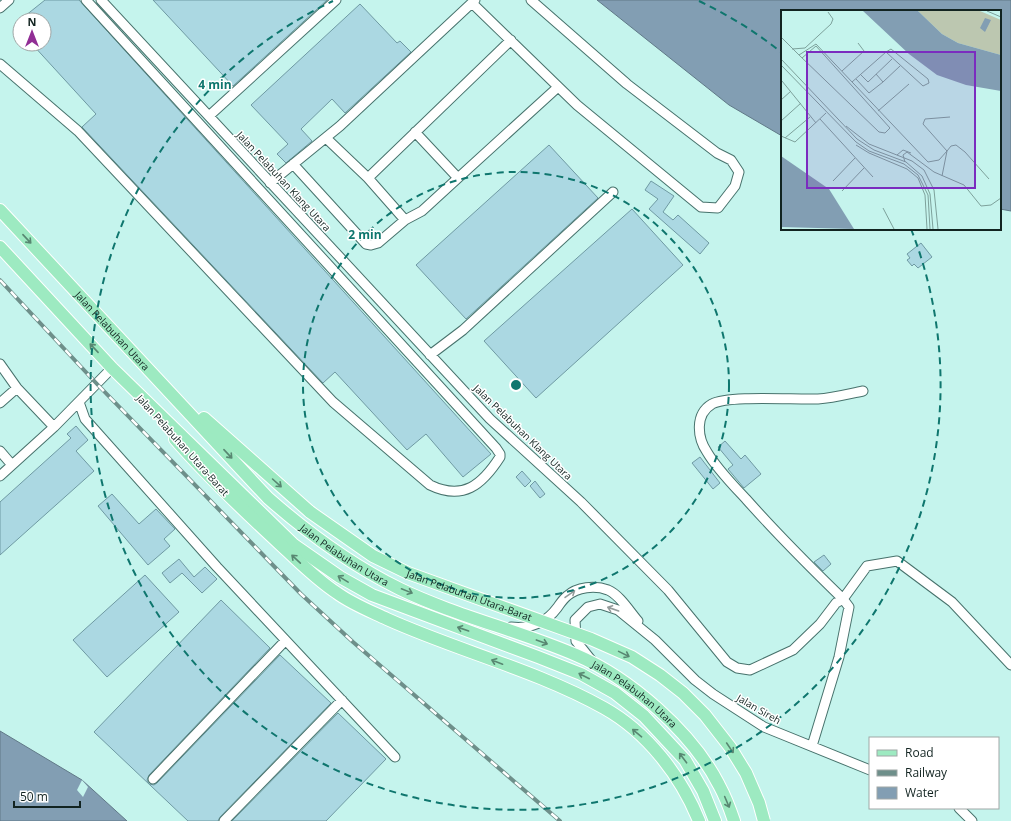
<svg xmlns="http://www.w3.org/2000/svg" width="1011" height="821" viewBox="0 0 1011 821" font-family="'Open Sans',sans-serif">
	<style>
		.water { fill: #829eb3; stroke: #607987 }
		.pier { fill: #c5f4ed }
		.building { fill: #abd8e2; stroke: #6f9aa3 }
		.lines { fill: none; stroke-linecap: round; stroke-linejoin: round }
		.minor-casing { stroke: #47726c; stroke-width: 11 }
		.major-casing { stroke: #fff; stroke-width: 14 }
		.minor { stroke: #fff; stroke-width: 9 }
		.major { stroke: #9deac1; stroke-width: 12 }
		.rail-casing { stroke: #6e8f8a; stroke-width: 4 }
		.rail { stroke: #fff; stroke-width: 2.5; stroke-dasharray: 8; stroke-linecap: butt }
		.major-bridge-casing { stroke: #fff; stroke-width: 14; stroke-linecap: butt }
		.major-bridge { stroke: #9deac1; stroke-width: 12 }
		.oneway { stroke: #588771 }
		.oneway2 { stroke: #949c9b }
		.ring { fill: none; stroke: #0f766e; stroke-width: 2; stroke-dasharray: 7 5 }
		.labels { text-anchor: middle; stroke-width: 3; stroke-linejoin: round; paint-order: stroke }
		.street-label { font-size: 10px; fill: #122421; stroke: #fff }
		.inset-road { fill: none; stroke: #7da19b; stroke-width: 1 }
		.view { fill: #7b2cbf; fill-opacity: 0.15; stroke: #7b2cbf; stroke-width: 2 }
		.inset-edge { fill: none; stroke: #122421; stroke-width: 2 }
		.centre { fill: #0f766e; stroke: #fff; stroke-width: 2 }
		.ring-label { font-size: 12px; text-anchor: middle; font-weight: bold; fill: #0f766e; stroke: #fff; stroke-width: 3; stroke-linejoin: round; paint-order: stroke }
	</style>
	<rect width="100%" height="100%" fill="#c5f4ed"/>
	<path class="water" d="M597,0H1011V211L1000,209V11H782V136L729,105Z
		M0,731L82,780L127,821H0Z"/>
	<path class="pier" d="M82,780L88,787L83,797L77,790Z"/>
	<path class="building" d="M45,0H79L491,454L463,477L426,434L407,450L335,372L323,383L82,127L96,114L32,44H44V20H20Z
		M153,0H327L233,86Z
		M360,4L397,43L400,41L411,52L345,113L332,99L301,129L312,141L286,163L277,154L288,144L251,105Z
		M549,145L598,198L466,319L416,265Z
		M651,181L674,196L663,212L673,220L678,215L709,243L700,254L649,209L658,199L645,190Z
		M632,209L683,265L536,398L484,341Z
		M921,243L932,257L918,268L914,264L912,266L907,260L910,258L907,254Z
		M76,426L88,440L76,451L94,471L0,555V502L71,438L67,434Z
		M725,441L741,459L745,455L761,474L744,488L728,469L733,465L718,447Z
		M700,457L720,483L713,489L692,463Z
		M522,471L531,481L525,487L516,477Z
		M535,481L545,494L540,498L530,486Z
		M112,494L139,524L156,509L175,529L164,539L170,546L148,565L98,506Z
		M824,555L831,564L823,571L814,562Z
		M179,559L194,577L205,567L217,579L202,593L182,573L170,583L162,573Z
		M145,575L179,612L107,677L73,640Z
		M221,600L270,648L149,775L147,780L149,784L154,785L157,783L280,655L331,703L220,817L218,821H188L94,732Z
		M338,713L386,759L326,821H232Z"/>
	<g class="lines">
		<defs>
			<path id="minor" d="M101,0L490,419L581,502L668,590L727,662L737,668L750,670L793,650L820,624L836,603L843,599L849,607L839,657L812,746
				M472,3L577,105L701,207L718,208L735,186L739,172L731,160L717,153L627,84L531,0
				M0,8L9,0
				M0,64L78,131L333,402L430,485C463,501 482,485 500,457V454L496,448L86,0
				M209,116L336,0
				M415,132L458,178L558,87
				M326,138L368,178L511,40
				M293,164L366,244L371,245L378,243L405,220L422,211L458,178
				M368,178L405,220
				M270,183L340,126L475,0
				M430,355L463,330L613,192
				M0,364L17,388L54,427
				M863,391C848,394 833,398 818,399C795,400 729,395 712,404C695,414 697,437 707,452C717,469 732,484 746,499C778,535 809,566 843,599L867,566L897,561L952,602L1011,665
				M79,402L85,419L217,567L395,757
				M0,403L17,388
				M0,451L12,465
				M0,476L54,427L112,368
				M511,627C529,629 546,623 557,608C560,604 563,599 567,596C577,587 595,585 608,590C620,595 630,612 638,621
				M592,661L576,641L575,620L588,607L600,604L618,610L655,640L695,680L713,694L764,727L870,770
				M153,779L285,641
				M959,808L972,821
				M224,821L342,700"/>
			<g id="major">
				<path id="s1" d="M0,210L268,498C309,534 351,565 400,589C456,616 518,630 576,655C630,678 692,732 719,785C725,796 730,809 734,821"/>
				<path d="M0,247L112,368L294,545L340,577L372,595L538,657L581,674L615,693L644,716L685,760L703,791L715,821"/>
				<path d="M204,418L310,512"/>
				<path d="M175,439C208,477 244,511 281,545C299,562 317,580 337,593C352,604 370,611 387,619C458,651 536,670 604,708C647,732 681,776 699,821"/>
			</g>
		</defs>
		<use href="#minor" class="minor-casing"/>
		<use href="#major" class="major-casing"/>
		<use href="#minor" class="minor"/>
		<use href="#major" class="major"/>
		<defs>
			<path id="rail" d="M0,280L97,384L301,594L353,642L560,821"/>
		</defs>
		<use href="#rail" class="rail-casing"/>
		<use href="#rail" class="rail"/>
		<defs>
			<g id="major-bridge">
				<path id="s2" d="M310,512L373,556L408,573L591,639L632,657L660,675L683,693L705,715L730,747L746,773L759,803L764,821"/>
			</g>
		</defs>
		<use href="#major-bridge" class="major-bridge-casing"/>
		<use href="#major-bridge" class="major-bridge"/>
	</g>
	<defs><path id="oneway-shaft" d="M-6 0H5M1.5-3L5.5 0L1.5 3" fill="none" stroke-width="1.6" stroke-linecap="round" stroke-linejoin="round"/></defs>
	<g class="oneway">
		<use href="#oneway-shaft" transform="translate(27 239) rotate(47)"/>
		<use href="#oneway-shaft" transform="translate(94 348) rotate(-133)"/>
		<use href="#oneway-shaft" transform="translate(228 454) rotate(47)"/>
		<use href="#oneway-shaft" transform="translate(277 483) rotate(42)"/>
		<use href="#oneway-shaft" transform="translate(296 559) rotate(-137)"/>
		<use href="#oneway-shaft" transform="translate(343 579) rotate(-149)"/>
		<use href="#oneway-shaft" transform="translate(407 591) rotate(22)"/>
		<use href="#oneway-shaft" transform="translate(463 629) rotate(-161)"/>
		<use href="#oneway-shaft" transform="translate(542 642) rotate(20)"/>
		<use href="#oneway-shaft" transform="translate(624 654) rotate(26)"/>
		<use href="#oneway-shaft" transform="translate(497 662) rotate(-159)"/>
		<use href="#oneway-shaft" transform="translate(584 676) rotate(-153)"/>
		<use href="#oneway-shaft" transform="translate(637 733) rotate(-140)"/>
		<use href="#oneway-shaft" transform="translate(730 748) rotate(56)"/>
		<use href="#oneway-shaft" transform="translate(683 758) rotate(-127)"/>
		<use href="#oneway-shaft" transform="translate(727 802) rotate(67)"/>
	</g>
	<g class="oneway2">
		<use href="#oneway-shaft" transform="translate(570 594) rotate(-35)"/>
		<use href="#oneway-shaft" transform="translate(613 609) rotate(-161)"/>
	</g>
	<g class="ring">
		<circle cx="516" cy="385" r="213"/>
		<path d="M699 1A425 425 0 0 1 781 52M911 229A425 425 0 1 1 333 1"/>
	</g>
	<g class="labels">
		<g class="street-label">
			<text transform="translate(284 181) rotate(47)" y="4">Jalan Pelabuhan Klang Utara</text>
			<text dy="4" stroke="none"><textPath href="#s1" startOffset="165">Jalan Pelabuhan Utara</textPath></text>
			<text transform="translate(523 432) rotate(44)" y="4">Jalan Pelabuhan Klang Utara</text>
			<text transform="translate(183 445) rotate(48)" y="4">Jalan Pelabuhan Utara-Barat</text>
			<text dy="4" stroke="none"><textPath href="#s1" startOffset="489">Jalan Pelabuhan Utara</textPath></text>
			<text dy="4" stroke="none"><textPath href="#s2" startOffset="181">Jalan Pelabuhan Utara-Barat</textPath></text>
			<text dy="4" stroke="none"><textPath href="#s1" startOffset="813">Jalan Pelabuhan Utara</textPath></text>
			<text transform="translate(759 709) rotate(30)" y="4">Jalan Sireh</text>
		</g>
	</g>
	<g transform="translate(781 10)">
		<rect width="220" height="220" fill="#c5f4ed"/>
		<path d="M137,1H199L220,10V45L177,33L161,24Z" fill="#bcc7b0"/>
		<path d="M82,1H137L161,24L177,33L220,45V81L185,75L156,65L128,44ZM204,8L210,10L204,22L199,18ZM0,146L48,179L73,219L0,217Z" fill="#829eb3"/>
		<path class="inset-road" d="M206,1L220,7M0,27L18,45L35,34L147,152L158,150L166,141L161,166M11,39L24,38L50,14L52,9L47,2M18,45L98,122L104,123L109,118L35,36L21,48M0,49L76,129L93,140L125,152L141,166L149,184L152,219M0,55L75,132L88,141L123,154L137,165L147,185L149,219M61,61L83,41L77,33M95,64L102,72L119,56M80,65L87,72L111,49M75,69L88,83L102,72M1,71L35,113M71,72L105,42L142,76L148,73L147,69L110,39L105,42M0,90L10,81M97,101L128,74M169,107L144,109L142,114L166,141L170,136L175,135L184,142L208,169M39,109L92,167M0,111L20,93M65,116L88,134L131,151L143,160L153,180L157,219M0,126L14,132L45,103M4,128L29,107M75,135L88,143L126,159L137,168L144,185L146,219M116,145L122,140L130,143M124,152L122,145L126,142L153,162L183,175L200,196L210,195L220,188M52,171L74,148M61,181L83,158M102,198L113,219"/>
		<path class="view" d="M26,42H194V178H26Z"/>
		<rect width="220" height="220" class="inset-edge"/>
	</g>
	<circle cx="516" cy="385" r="6" class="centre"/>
	<g class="ring-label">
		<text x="215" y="89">4 min</text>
		<text x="365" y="239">2 min</text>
	</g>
	<rect x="869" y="737" width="130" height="72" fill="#ffffff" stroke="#a0a7a6"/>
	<rect x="877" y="750" width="20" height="6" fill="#9deac1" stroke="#a0a7a6"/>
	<text x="905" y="757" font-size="12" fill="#122421">Road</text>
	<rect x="877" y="770" width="20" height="6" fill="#6e8f8a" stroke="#a0a7a6"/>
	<text x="905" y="777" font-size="12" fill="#122421">Railway</text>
	<rect x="877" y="787" width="20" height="12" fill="#829eb3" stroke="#a0a7a6"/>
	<text x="905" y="797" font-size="12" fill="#122421">Water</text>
	<g transform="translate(32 32)"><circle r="19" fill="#ffffff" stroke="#a0a7a6"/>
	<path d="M0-3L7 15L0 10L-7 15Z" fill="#912e95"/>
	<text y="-6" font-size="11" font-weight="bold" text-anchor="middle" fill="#122421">N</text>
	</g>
	<path d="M14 801v6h66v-6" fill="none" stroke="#122421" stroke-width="2"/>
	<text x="20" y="801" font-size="12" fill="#122421" stroke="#ffffff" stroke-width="3" paint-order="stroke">50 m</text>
</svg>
